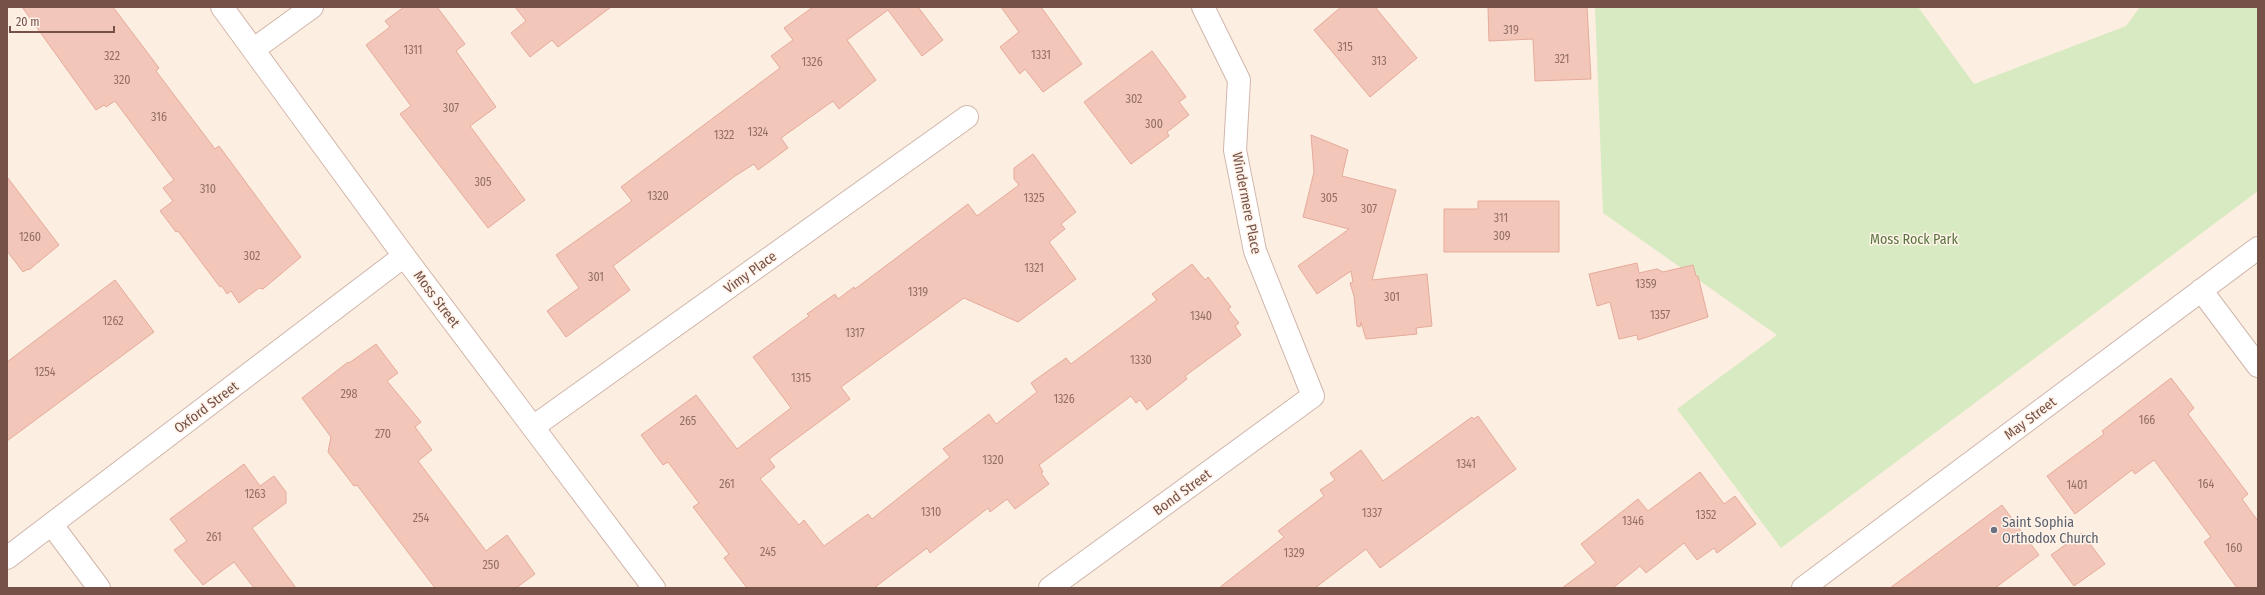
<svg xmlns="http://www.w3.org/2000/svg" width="2265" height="595" viewBox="0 0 2265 595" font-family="'Fira Sans Condensed',sans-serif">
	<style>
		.green { fill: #d8eac1 }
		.building { fill: #f2c7b9; stroke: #e5aa9a }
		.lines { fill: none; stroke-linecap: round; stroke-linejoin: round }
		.street-casing { stroke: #d0b6ac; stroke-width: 24 }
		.secondary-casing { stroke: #d3b5a9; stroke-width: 24 }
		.street { stroke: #fff; stroke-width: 22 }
		.secondary { stroke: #fff; stroke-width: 22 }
		.worship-dot { fill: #6b7280; stroke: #fff3e9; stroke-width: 1.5 }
		.labels { text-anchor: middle; stroke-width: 3; stroke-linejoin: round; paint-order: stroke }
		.number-label { font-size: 12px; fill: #946e64 }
		.street-label { font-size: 14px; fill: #755148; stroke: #fff3e9 }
		.park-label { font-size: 14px; fill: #57753d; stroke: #fff3e9 }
		.worship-label { font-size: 14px; fill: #5b616d; stroke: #fff3e9; text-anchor: start }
	</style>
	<rect width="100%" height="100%" fill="#fdeee2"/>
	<path class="green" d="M1595,7H1918L1974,84L2126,26L2140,7H2258V191L1781,548L1677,409L1777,335L1603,213Z"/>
	<path class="building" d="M22,7H113L159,68L156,71L215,149L219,146L301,257L263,289L259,288L239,303L231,291L227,294L222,286L220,287L178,231L176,232L160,211L173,201L163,188L174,180L115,101L106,107L104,105L96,110Z
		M404,7H437L465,44L456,51L496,107L470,126L525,200L488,228L400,114L411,106L366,45L390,27L385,21Z
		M515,7H611L558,47L552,40L530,57L511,33L526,21Z
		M813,7H918L943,40L922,56L888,10L847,40L876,80L839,109L833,101L781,138L788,148L758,170L754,164L735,176L613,266L630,290L566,337L547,311L579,288L556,255L632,201L621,187L780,68L771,56L793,40L784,28Z
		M1001,7H1041L1082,64L1043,92L1025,69L1020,74L1000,47L1019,32Z
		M1341,7H1375L1417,58L1370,97L1314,30Z
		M1488,7H1587L1591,79L1535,81L1533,39L1489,41Z
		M1152,51L1186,97L1179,102L1189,115L1167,132L1169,136L1131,164L1084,102Z
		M1311,135L1348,150L1342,176L1396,190L1372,280L1427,274L1432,326L1416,328L1417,334L1366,339L1361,322L1360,327L1357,326L1354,296L1350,283L1353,282L1351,271L1317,294L1298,266L1349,229L1303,217L1314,172Z
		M1033,154L1076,212L1061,224L1065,229L1049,242L1076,279L1018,322L964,298L841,387L850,399L769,459L775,467L760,479L799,525L804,520L824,546L868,514L872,519L950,457L943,449L989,414L996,424L1037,392L1031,383L1066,358L1071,364L1157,300L1152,294L1192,264L1205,280L1208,277L1231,307L1228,309L1239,323L1235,326L1241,335L1185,376L1187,379L1147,410L1140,400L1136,403L1131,396L1039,465L1043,472L1041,473L1049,484L1015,509L1007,499L990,512L988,508L930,553L927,548L874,588H747L724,558L729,554L693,507L699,503L668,462L663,465L641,435L696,395L737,449L791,408L753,357L809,316L807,314L835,294L838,299L854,287L855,289L968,204L977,216L1019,185L1014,179V168Z
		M7,177L59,245L29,270L28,269L23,272L7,251Z
		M1478,201H1559V252H1444V209H1478Z
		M1637,263L1639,273L1657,269L1663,272L1693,265L1696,276H1698L1708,317L1638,340L1637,335L1619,339L1610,302L1597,306L1589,274Z
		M115,280L154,332L7,441V362Z
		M376,344L398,373L387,381L421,422L415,427L432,450L418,461L486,551L507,535L535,574L516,588H435L357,485L354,486L328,452L331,437L302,398L348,362L349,363Z
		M2171,378L2194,408L2188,414L2248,494L2242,499L2258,521V588H2237L2204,542L2211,537L2154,460L2135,474L2132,470L2075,514L2047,476L2104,434L2102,431Z
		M1478,416L1516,469L1380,568L1366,549L1315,588H1219L1284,537L1278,531L1324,496L1320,490L1335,480L1330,473L1361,450L1383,481L1472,417L1474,419Z
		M244,464L260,486L274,476L286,492V503L252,528L296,588H254L234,562L203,585L174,550L187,541L170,519Z
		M1700,472L1724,504L1735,496L1756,524L1717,553L1714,548L1697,560L1684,543L1646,573L1640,566L1613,588H1562L1596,563L1581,544L1638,499L1648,511Z
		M2002,505L2039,555L1995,588H1890Z
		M2082,533L2105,564L2074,586L2051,555Z"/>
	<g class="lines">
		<defs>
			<path id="street" d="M254,49L312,7
				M2201,290L2258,366
				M533,427L967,117
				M52,525L99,588
				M7,558L404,256
				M1050,588L1313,396L1255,251L1235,150L1239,80L1203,7
				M1803,588L2258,248"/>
			<path id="secondary" d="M222,7L404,256L654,588"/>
		</defs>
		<use href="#street" class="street-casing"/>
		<use href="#secondary" class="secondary-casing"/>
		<use href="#street" class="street"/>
		<use href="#secondary" class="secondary"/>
	</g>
	<circle class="worship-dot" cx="1994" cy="530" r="4"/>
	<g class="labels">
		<g class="number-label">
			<text x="1511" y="34">319</text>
			<text x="1345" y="51">315</text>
			<text x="413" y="54">1311</text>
			<text x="1041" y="59">1331</text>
			<text x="112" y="60">322</text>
			<text x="1562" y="63">321</text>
			<text x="1379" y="65">313</text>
			<text x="812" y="66">1326</text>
			<text x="122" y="84">320</text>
			<text x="1134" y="103">302</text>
			<text x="451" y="112">307</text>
			<text x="159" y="121">316</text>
			<text x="1154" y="128">300</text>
			<text x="758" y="136">1324</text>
			<text x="724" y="139">1322</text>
			<text x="483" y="186">305</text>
			<text x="208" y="193">310</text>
			<text x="658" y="200">1320</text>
			<text x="1034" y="202">1325</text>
			<text x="1329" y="202">305</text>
			<text x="1369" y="213">307</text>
			<text x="1501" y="222">311</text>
			<text x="1502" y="240">309</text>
			<text x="30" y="241">1260</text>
			<text x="252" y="260">302</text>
			<text x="1034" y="272">1321</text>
			<text x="596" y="281">301</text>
			<text x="1646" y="288">1359</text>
			<text x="918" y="296">1319</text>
			<text x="1392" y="301">301</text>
			<text x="1660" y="319">1357</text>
			<text x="1201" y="320">1340</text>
			<text x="113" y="325">1262</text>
			<text x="855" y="337">1317</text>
			<text x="1141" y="364">1330</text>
			<text x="45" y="376">1254</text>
			<text x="801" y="382">1315</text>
			<text x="349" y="398">298</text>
			<text x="1064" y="403">1326</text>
			<text x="2147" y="424">166</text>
			<text x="688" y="425">265</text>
			<text x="383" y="438">270</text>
			<text x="993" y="464">1320</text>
			<text x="1466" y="468">1341</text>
			<text x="727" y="488">261</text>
			<text x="2206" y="488">164</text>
			<text x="2077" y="489">1401</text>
			<text x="255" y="498">1263</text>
			<text x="931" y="516">1310</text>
			<text x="1372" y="517">1337</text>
			<text x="1706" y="519">1352</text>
			<text x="421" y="522">254</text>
			<text x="1633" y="525">1346</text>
			<text x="214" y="541">261</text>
			<text x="2234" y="552">160</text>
			<text x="768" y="556">245</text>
			<text x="1294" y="557">1329</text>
			<text x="491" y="569">250</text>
		</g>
		<g class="street-label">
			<text transform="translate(1247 203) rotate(79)" y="5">Windermere Place</text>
			<text transform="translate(750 272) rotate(-36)" y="5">Vimy Place</text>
			<text transform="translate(437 299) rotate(53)" y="5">Moss Street</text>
			<text transform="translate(206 407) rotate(-37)" y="5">Oxford Street</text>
			<text transform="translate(2030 418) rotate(-37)" y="5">May Street</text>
			<text transform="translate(1182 492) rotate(-36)" y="5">Bond Street</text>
		</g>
		<g class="park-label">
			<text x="1914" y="244">Moss Rock Park</text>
		</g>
		<g class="worship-label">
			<text x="2002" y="527">Saint Sophia<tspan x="2002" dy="16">Orthodox Church</tspan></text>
		</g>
	</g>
	<rect width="2265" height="595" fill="none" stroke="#755148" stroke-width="16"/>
	<path d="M10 26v6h104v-6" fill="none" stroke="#755148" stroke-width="2"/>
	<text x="16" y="26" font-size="12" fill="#755148" stroke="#fff3e9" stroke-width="3" paint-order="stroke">20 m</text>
</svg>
